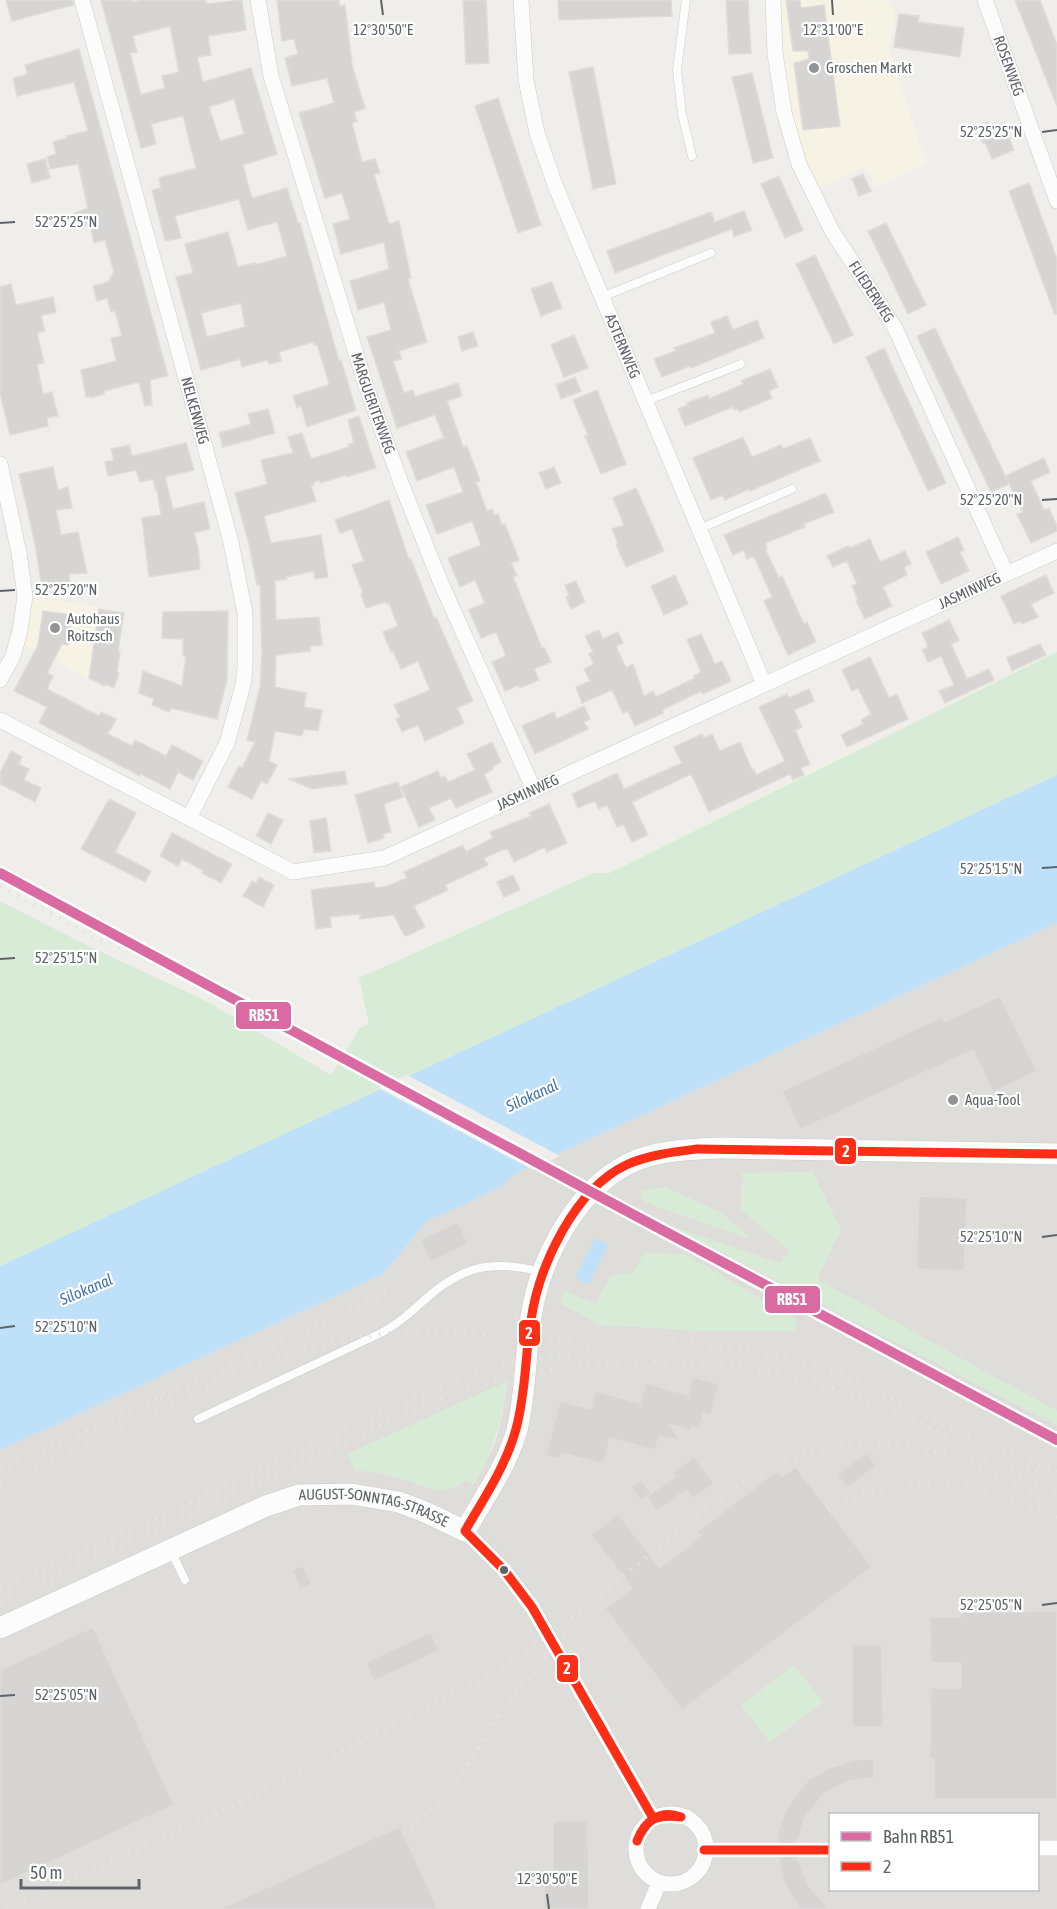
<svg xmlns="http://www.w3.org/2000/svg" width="1057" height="1909" viewBox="0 0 1057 1909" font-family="'Asap Condensed',sans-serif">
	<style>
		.commercial { fill: #f7f3e4 }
		.industrial { fill: #dfddda; fill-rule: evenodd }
		.green { fill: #d8ebd6 }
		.water { fill: #bfe0f9 }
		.pier { fill: #efeeea }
		.building { fill: #d6d5d3; stroke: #deddd9; stroke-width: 1.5; fill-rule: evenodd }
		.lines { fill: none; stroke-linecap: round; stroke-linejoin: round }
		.lane-casing { stroke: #cbcccc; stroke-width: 9 }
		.street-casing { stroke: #cbcccc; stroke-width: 16 }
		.secondary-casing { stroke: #cacacb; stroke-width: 22 }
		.lane { stroke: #fdfcfc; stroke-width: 8 }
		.street { stroke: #fdfcfc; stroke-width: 15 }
		.secondary { stroke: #fdfcfc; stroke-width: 21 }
		.rail { stroke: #e4e4e4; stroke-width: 4.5; stroke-dasharray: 1.5 8; stroke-linecap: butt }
		.bus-1-casing { stroke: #fff; stroke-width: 14 }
		.bus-1 { stroke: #ff2e17; stroke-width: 9 }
		.rail-1-casing { stroke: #fff; stroke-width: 15 }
		.rail-1 { stroke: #da6ba2; stroke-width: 10 }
		.ticks { fill: none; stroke: #5f6368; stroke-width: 2 }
		.poi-dot { fill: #919496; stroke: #fff; stroke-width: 2 }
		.bus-dot { fill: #5f6368; stroke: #fff; stroke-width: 2 }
		.labels { text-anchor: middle; stroke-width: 4.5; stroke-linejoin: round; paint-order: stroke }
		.street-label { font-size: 15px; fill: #5f6368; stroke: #fff }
		.poi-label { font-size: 15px; fill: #5f6368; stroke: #fff; text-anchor: start }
		.water-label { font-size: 16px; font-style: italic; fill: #4174aa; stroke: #fff }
		.ticks-label { font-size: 15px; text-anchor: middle; fill: #5f6368; stroke: #fff; stroke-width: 4.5; stroke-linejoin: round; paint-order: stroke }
		.line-badge { stroke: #fff; stroke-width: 2 }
		.badge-label { font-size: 16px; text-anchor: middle; font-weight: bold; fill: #fff }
	</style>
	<rect width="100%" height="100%" fill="#efeeea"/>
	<path class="commercial" d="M773,0L889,1L895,13L889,48L926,164L876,187L866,167L812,191L799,164Z
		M29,596L116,610L105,687L43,654L24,646Z"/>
	<path class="industrial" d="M1057,923V1909H0V1450L383,1274L426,1222L503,1185L514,1174ZM508,1381L502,1416L495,1443L481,1472L473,1484L467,1479L458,1486L446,1490L432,1488L401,1478L373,1471H355ZM830,1814H1038V1890H830Z"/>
	<path class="green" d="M1057,652V775L0,1266V901L84,944L206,1001L331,1075L360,1028L369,1024L359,978L594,873H610Z
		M813,1172L841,1230L817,1279L1057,1411V1426L671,1226L780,1263L790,1251L741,1210L742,1173Z
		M665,1187L722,1213L751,1239L663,1209L642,1200L641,1191Z
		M644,1253L685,1254L796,1319L795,1331H701L600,1325L561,1304L564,1291L596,1304L610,1276L634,1272Z
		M508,1381C502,1418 494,1453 473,1485L467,1480C461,1484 454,1489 446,1490C431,1492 415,1482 401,1478C386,1473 371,1471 355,1471L347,1454Z
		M794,1665L823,1702L770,1742L741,1705Z"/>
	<path class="water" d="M1057,775V923L514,1174L504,1185L426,1222L383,1274L0,1450V1266Z
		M595,1238L608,1245L588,1285L575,1278Z"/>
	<path class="pier" d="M407,1075L560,1156L531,1169L378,1088Z"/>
	<path class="building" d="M6,0H73V5L12,21Z
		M101,0H132L133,2L142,0H206V4L242,0L246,30L208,36L211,55L197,57L203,82L251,68L277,154L243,165L250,192L253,198L287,188L298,223H300L339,361L341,360L356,410L307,427L301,406L297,408L293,396L328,385V383H329L317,344L314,345L313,342L279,352L281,361L269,364L268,360L242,367L240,359L201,370L176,277L193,273L185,244L228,232L238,267L255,263V265L287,256L277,222L248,230L239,199L175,216L181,238L165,241L152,190L161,188L159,178L196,168L183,116L151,124L156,144L141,148ZM170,26L179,72L162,76L165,88L141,95L130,53L137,52L133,36ZM234,99L244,134L220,141L209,107ZM241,303L245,327L207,337L201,313Z
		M277,0H339V6L345,5L352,65L365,108L354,112L357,121L352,123L362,162L375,159L380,173L374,174L389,224L399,221L411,278L408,279L427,342L399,351L402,359L393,361L404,393L413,390L415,397L458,383L462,396L447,401L463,447L467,446L480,481L476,482L487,511L492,509L494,515L498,514L502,525L505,524L519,560L511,563L517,575L513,577L542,648L544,647L551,662L534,669L539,680L520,688L519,685L505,691L492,662L506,656L496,632L481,638L469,610L485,603L475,580L460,587L448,558L481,545L472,521L437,534L426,505L463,492L454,467L417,481L406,452L444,438L435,415L397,428L367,337L391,330L384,302L358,310L350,281L389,269L384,242L341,254L333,224L350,219L342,193L325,198L299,113L334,103L327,78L292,86L285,58L298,54L294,39L282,41Z
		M463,0H486L489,63L466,64Z
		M558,0H671L672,16L559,20Z
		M726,0H748L751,53L729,54Z
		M786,0H800L801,8L824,5L840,126L803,130L794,63L809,59L808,51H793Z
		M1015,0H1040L1057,45V106Z
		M899,14L919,16L918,22L964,28L960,57L894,47Z
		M79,49L168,376L150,380L152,405L145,406L139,382L104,391V394L90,398V396L86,397L81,370L116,361L111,338L122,336L115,311L111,312L107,298L97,301L93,286L108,282L114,272L105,240L94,243L90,224L77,227L73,214L88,208L78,164L50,169L47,157L56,154L53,142L67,138L66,136L88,131L74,82L17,96L13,78L28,74L25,65Z
		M593,67L616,184L593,189L569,72Z
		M752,73L773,158L753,163L732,77Z
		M498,98L541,225L518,233L475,106Z
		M986,122L994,126L1003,123L1014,150L992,159L986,144L983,143L980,135Z
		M45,159L50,178L32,183L27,164Z
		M863,174L871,191L859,196L852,179Z
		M779,176L803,230L785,238L761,184Z
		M1029,183L1057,259V314L1055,315L1009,191Z
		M744,211L752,230L734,237L732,229L615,273L607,251L711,212L715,222Z
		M886,223L926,305L908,314L868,231Z
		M815,255L853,335L834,344L796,264Z
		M552,282L562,308L541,316L531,289Z
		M11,284L16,305L53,297L56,312L41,316L45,331L37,333L44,363L37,364L43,394L52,392L58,416L47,418L48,426L10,435L0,393V287Z
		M727,316L733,330L757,320L764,338L691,368L690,366L662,377L654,359L675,351L674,348L715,333L711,322Z
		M935,328L1009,484L991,492L917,336Z
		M473,332L478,346L462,351L458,337Z
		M574,335L588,368L564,377L551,345Z
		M884,348L946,483L928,491L866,357Z
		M770,369L778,387L769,391L772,398L739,412L738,409L734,410L733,407L685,426L678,409L688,405L687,403L708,395L709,399L743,384L741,381Z
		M575,377L581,391L561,399L556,385Z
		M597,390L626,464L601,474L585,436L588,435L573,400Z
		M268,409L275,433L223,447L219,433L251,424L248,414Z
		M359,416L376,468L346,477V475L320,483L319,480L314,482V485L311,486L316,501L264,516L271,543L321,535L328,577L315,579L314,571L286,577L287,579L275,581L276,620L319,617L322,645L310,646V651L276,655L275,687L306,693L304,707L322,710L318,731L304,729L302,736L275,731L269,761L277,765L267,784L261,781L252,799L228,787L239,766L242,768L255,742L247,740L260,687L262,654L260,585H257L249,544L235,493L267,484L261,460L293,453L288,437L302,433L311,459L349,447L348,445L354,443L348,420Z
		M743,437L752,457L781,445L783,449L810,438L820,461L750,491L749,489L725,500L723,495L711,500L693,458Z
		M186,443L194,470L165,477L173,509L204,502L210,529L194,533L198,548L200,569L149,577L142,518L161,515L157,490H156L153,479L140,482L136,470L108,476L105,462L114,460L111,449L129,445L132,456Z
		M1044,458L1050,472L1031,481L1044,510L1049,508L1057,526V531L1031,543L1017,514L1023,512L1005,476Z
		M53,467L58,490L68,487L72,508L56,510L61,535L78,532L87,573L69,574L70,583L42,587L34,539L19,474Z
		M554,467L561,483L546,489L539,473Z
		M636,488L664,551L626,567L616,544L618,543L612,529L624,525L613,498Z
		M826,493L834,512L804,524L805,527L765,543L767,549H765L779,578L782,576L804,624L807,622L816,642L788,655L764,601L772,597L754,556L747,559L744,550L733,555L724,535Z
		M389,500L409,560L411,559L434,618L436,617L473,701L457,708L464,723L425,741L418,725L402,732L396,719L400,717L394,705L430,690L418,661L401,669L393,651L391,652L383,632L398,626L389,603L386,604V602L366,608L361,594L363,593L352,565L364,561L352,529L340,533L335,520Z
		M958,537L964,550L960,552L969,571L941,584L926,552Z
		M870,539L880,562L905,551L911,564L904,567L907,575L883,587L892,606L865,619L856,601L858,600L852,586L857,584L847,561L833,567L827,556L848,546L850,548Z
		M675,575L688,604L664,615L651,586Z
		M1046,575L1054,593L1031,604L1038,617L1022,624L1021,621L1014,624L1001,596Z
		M576,581L585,602L571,609L566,597L569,595L565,585Z
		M99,609L124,613L118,651L120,652L117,672L119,673L114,688L105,684L104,686L89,678Z
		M43,611L72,615L68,645L62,644L47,673L53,676L47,689L99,716L101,712L116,719L108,734L132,746L135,740L166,756L172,745L203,761L193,780L178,772L170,789L141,774L140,776L39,723L47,707L14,691L38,645Z
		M228,611L227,680L217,719L171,708L169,712L152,705L154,699L139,693L143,671L182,686L186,656H183V639L162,638L163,612Z
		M949,620L959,640L951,644L967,679L989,669L994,680L945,703L939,691L954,685L941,656L928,662L922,650L928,647L922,633Z
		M599,630L603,639L618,632L623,643L616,646L626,668L633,664L644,696L653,691L656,697L695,678L694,676L701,672L687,640L701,634L715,664L722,661L731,681L703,694L701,691L662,710L663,713L635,726L628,711L623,713L612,690L582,703L576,687L590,681L584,669L594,664L589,654L593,652L585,636Z
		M1040,644L1046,655L1012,671L1007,658Z
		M870,657L889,698L897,694L908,719L847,747L841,735L863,724L861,720L871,714L858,688L852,691L842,670Z
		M809,689L814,701L794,710L802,727L795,730L810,764L801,768L804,775L793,780L790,774L709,812L691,774L632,802L648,835L632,842L623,824L617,827L607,805L599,809L595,801L578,808L572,794L617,773L624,789L657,774L682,763L674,747L702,734L704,738L712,734L720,751L740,742L752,770L754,769L756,775L785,761L759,707L787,694L789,698Z
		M584,706L590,719L584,722L588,729L535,754L522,726L554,712L557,719Z
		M492,742L501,762L494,765L493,769L484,774L492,792L456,808L451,798L429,808L435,820L419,827L401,787L438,771L441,778L445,776L448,782L475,770L467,754Z
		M11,751L22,757L19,764L29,769L24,780L41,788L35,802L0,784V773Z
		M345,771L347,784L312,789L289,779Z
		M398,782L403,797L384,804L391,832L383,834L384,838L368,843L355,795Z
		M109,799L136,813L115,852L151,871L145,882L81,849Z
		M549,804L567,843L547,852L545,847L514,862L507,848L484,858L488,865L445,885L448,890L414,906L425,927L407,936L404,935L394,915L360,919V914L330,917L331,927L316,929L311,890L374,882L375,888L388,886L407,878L404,872L463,845L466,852L493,838L490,832L531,816L529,813Z
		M268,813L283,820L271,844L256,836Z
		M326,818L331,851L314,853L310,821Z
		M172,833L232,864L221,883L202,873L204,871L182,859L178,866L160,856Z
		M513,875L520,890L504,897L497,882Z
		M259,877L274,885L263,907L243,896L252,881L256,883Z
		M1000,996L1037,1071L993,1092L973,1050L800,1130L782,1091L942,1017L944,1022Z
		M919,1196L967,1198L964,1271L916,1269Z
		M458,1222L468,1244L430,1262L421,1239Z
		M693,1377L719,1384L711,1416L703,1414L699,1428L692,1426L691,1430L668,1424L681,1441L659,1436L655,1450L610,1438L604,1464L561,1453L559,1459L546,1456L560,1401L591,1409L595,1391L640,1403L645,1383L688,1395Z
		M867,1453L876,1466L847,1488L837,1474Z
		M694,1457L714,1483L693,1499L686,1490L657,1511L647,1497L676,1476L673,1473Z
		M796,1467L872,1567L682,1710L605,1609L632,1588L591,1535L618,1514L660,1568L701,1536L697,1532L777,1471L782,1477Z
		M641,1480L651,1494L641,1501L631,1487Z
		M303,1565L311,1584L300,1589L292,1570Z
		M1057,1611V1799H934V1759H930L931,1688H961V1663H931L930,1617H961V1612Z
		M93,1627L174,1805L0,1885V1670Z
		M431,1632L439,1651L374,1681L366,1662Z
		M852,1645H882L883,1727H852Z
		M874,1759V1778L848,1781L828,1791L821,1797L805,1817L798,1840L793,1842L789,1846V1854L793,1858L798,1860L808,1885L829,1909H801L794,1900L785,1885L779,1860L786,1855L788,1851L786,1845L777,1840L779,1829L787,1807L808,1780L829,1768L855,1760Z
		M553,1821H588L589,1909H544V1885L553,1884Z
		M400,1826L438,1909H221Z"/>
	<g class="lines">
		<defs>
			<path id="lane" d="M686,0L677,70L682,114L692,156
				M602,297L711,253
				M646,401L741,364
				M699,529L792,489
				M198,1419L381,1333C401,1322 412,1311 429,1296C466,1264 496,1260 542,1272
				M171,1551L185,1580"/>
			<g id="street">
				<path id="s1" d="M82,0L231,542L245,613V668L243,685L227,743L189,818"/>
				<path id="s2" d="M258,0L271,76L366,386L401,483L440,581L534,790"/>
				<path id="s3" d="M521,0L526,80L537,133L555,185L764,684"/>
				<path id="s4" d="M773,0L775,53L784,112L799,164L832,231L895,328L1006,573"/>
				<path id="s5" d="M985,0L1057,201"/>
				<path d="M0,464L19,553L25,596L20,631L13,656L0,680"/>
				<path id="s6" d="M0,720L293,872L384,858L1057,551"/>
				<path d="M465,1531L504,1570L532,1607L653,1818"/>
				<circle cx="671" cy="1849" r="35"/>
				<path d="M1038,1848H1057"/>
				<path d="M704,1850H778"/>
				<path d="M798,1850H830"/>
				<path d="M648,1909L659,1883"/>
			</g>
			<g id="secondary">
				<path id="s7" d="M0,1628L266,1506L299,1495L351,1494L399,1502L425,1512L465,1531C483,1499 507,1466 517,1430C526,1393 525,1354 531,1317C540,1258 579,1183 637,1160C663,1150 694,1149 722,1148L1057,1154"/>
			</g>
		</defs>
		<use href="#lane" class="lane-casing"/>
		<use href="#street" class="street-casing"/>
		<use href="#secondary" class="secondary-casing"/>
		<use href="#lane" class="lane"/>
		<use href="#street" class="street"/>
		<use href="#secondary" class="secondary"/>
		<path class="rail" d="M0,887L88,934L223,994
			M229,1365L387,1292
			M160,1397C190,1384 221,1375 253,1365C313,1346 372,1330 436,1331C486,1331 535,1343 585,1344C618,1346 651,1342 683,1343C729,1345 774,1352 817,1366C866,1382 910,1409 957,1431C989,1446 1024,1458 1057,1471
			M985,1458L1057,1494
			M1028,1467L1057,1482
			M0,1471L166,1394
			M0,1484L218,1383
			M828,1510L862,1495L893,1488L938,1484L983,1489L1057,1517
			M0,1590L459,1379L507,1364L590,1351
			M0,1601L427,1404C617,1331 821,1350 992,1465
			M404,1835L443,1797L474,1756L499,1714L572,1626
			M7,1909L233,1806L479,1681L549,1636L694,1519L736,1487L769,1467L809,1453L833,1448L865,1444L910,1446L964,1459L1044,1500"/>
		<defs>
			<path id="bus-1" d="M465,1531C484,1498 506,1466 516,1429C526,1393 525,1356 531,1320C539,1266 574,1190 626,1165C648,1155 673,1152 697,1149L1057,1154
				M465,1531L504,1570L532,1607L653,1818
				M637,1841C645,1822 659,1809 681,1817
				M637,1841C646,1818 657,1814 681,1817
				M704,1850H830"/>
		</defs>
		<use href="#bus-1" class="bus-1-casing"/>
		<use href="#bus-1" class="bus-1"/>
		<defs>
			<path id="rail-1" d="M0,873L634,1215L1057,1440"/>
		</defs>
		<use href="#rail-1" class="rail-1-casing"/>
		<use href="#rail-1" class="rail-1"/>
	</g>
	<path class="ticks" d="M381,0L383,15M832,0L833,15M1042,132L1057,130M0,223L15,222M1042,500L1057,499M0,591L15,590M1042,868L1057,867M0,959L15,958M1042,1237L1057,1235M0,1328L15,1326M1042,1605L1057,1603M0,1696L15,1695M547,1894L549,1909"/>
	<g class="poi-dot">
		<circle cx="814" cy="68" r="6"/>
		<circle cx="55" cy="628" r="6"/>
		<circle cx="953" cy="1100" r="6"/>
	</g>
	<circle class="bus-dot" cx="504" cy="1570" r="5"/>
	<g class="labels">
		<g class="street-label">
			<text dy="5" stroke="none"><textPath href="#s5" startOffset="70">ROSENWEG</textPath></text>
			<text dy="5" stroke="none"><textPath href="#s4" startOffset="314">FLIEDERWEG</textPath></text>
			<text dy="5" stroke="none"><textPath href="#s3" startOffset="364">ASTERNWEG</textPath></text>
			<text dy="5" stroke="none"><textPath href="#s2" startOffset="420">MARGUERITENWEG</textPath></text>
			<text dy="5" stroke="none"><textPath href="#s1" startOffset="426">NELKENWEG</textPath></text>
			<text dy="5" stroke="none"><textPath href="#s6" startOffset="1066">JASMINWEG</textPath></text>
			<text dy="5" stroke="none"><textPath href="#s6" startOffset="580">JASMINWEG</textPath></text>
			<text dy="5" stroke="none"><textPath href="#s7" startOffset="404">AUGUST-SONNTAG-STRASSE</textPath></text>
		</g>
		<g class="poi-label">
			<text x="826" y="73">Groschen Markt</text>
			<text x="67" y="624">Autohaus<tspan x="67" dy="17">Roitzsch</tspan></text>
			<text x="965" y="1105">Aqua-Tool</text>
		</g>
		<g class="water-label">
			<text transform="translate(532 1095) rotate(-25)" y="6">Silokanal</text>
			<text transform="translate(86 1289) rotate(-23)" y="6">Silokanal</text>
		</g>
	</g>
	<g class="ticks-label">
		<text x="383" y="35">12°30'50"E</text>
		<text x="833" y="35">12°31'00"E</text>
		<text x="991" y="137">52°25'25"N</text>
		<text x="66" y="227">52°25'25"N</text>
		<text x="991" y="505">52°25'20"N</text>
		<text x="66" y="595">52°25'20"N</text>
		<text x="991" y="874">52°25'15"N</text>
		<text x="66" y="963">52°25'15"N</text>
		<text x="991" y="1242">52°25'10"N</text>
		<text x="66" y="1332">52°25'10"N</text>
		<text x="991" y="1610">52°25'05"N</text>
		<text x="66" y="1700">52°25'05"N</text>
		<text x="547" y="1884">12°30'50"E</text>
	</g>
	<g class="line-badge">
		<rect x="235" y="1001" width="57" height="29" rx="6" fill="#da6ba2"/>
		<rect x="834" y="1137" width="23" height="28" rx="6" fill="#ff2e17"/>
		<rect x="764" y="1285" width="57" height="29" rx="6" fill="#da6ba2"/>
		<rect x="518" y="1319" width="23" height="28" rx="6" fill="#ff2e17"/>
		<rect x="556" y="1654" width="23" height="29" rx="6" fill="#ff2e17"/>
	</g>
	<g class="badge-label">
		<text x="264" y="1021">RB51</text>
		<text x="846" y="1157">2</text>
		<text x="792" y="1305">RB51</text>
		<text x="529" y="1339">2</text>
		<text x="567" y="1674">2</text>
	</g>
	<rect x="829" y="1813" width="210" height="78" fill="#ffffff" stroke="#bfc1c3" stroke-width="1.5"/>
	<rect x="841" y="1832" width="30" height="9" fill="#da6ba2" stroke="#bfc1c3" stroke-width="1.5"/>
	<text x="883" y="1843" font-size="18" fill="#5f6368">Bahn RB51</text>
	<rect x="841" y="1862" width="30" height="9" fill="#ff2e17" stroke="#bfc1c3" stroke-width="1.5"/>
	<text x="883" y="1873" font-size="18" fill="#5f6368">2</text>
	<path d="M21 1879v9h118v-9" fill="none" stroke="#5f6368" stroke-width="3"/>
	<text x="30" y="1879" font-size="18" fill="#5f6368" stroke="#ffffff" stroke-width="4.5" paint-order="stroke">50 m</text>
</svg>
